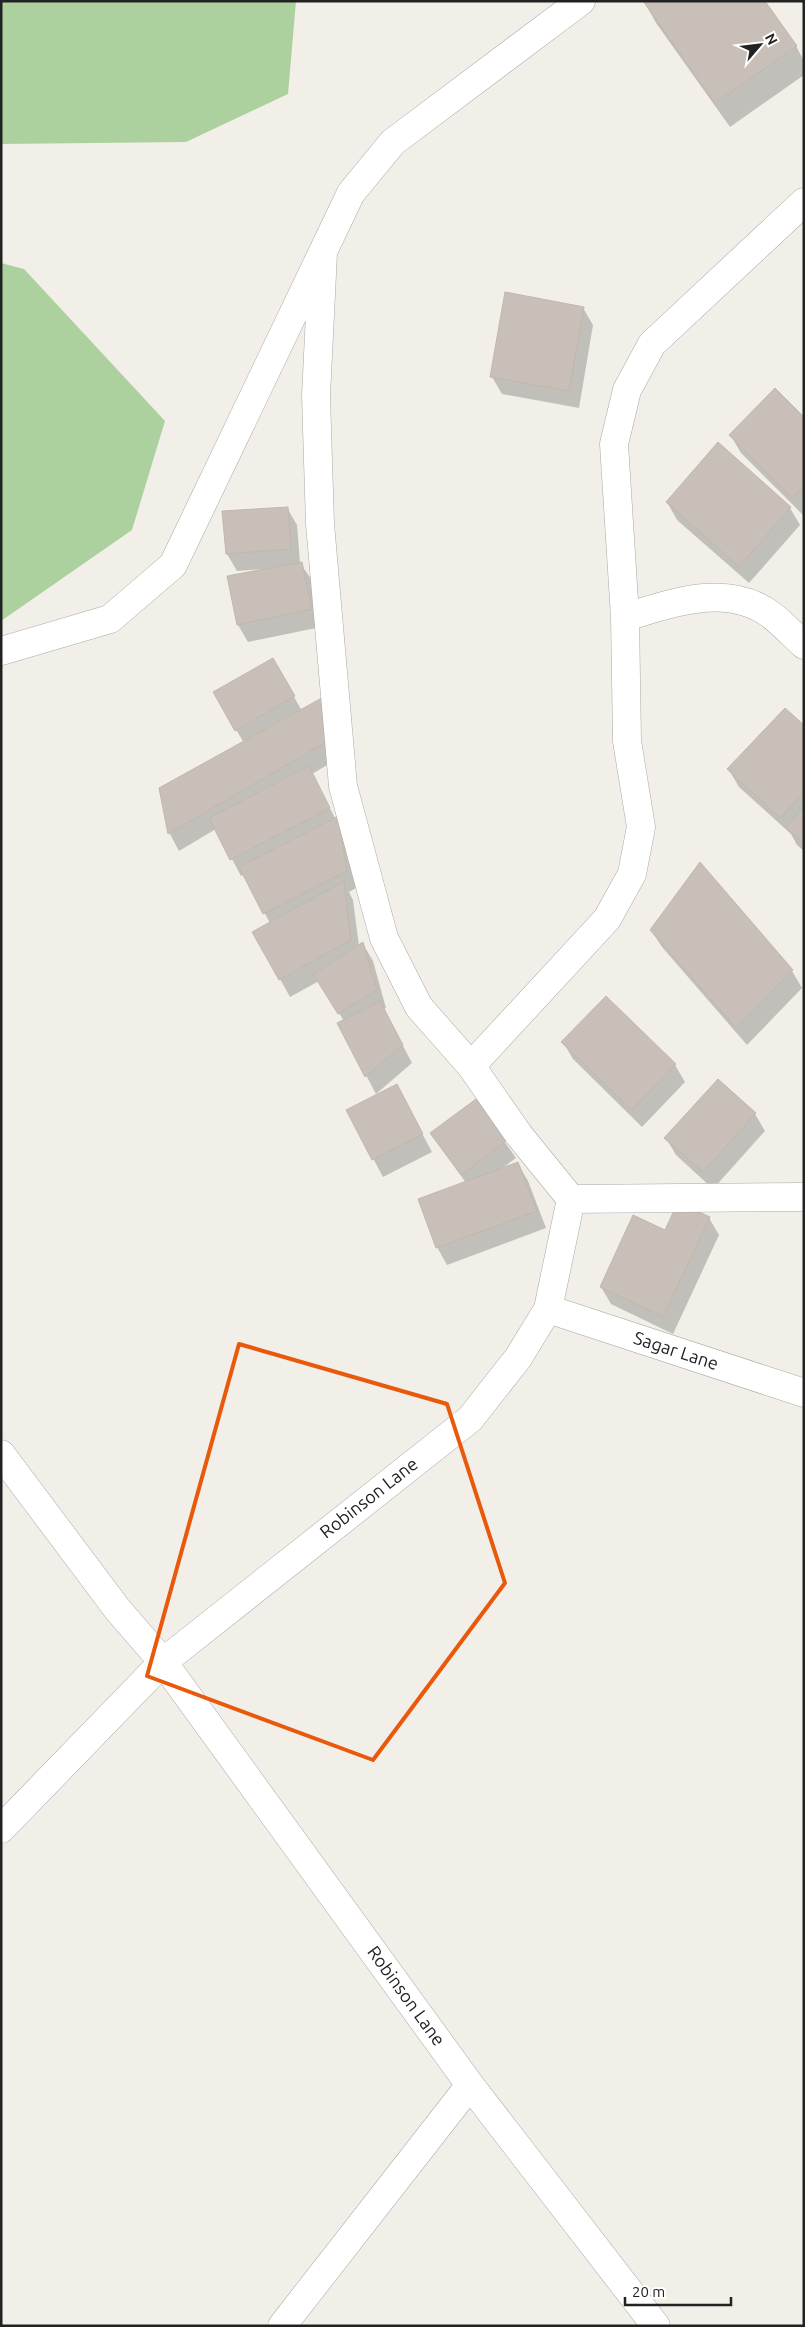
<svg xmlns="http://www.w3.org/2000/svg" width="805" height="2327" viewBox="0 0 805 2327" font-family="Ubuntu,sans-serif">
	<style>
		.forest { fill: #add19e }
		.shadow { fill: #0003 }
		.building { fill: #c7bfb8; stroke: #c4b6ab }
		.lines { fill: none; stroke-linecap: round; stroke-linejoin: round }
		.street-casing { stroke: #a9a9a9; stroke-width: 29 }
		.street { stroke: #fff; stroke-width: 28 }
		.marked { fill: none; stroke: #e8590c; stroke-width: 4; stroke-linejoin: round }
		.labels { text-anchor: middle; stroke-width: 4.5; stroke-linejoin: round; paint-order: stroke }
		.street-label { font-size: 18px; fill: #222; stroke: #fff }
	</style>
	<rect width="100%" height="100%" fill="#f2efe9"/>
	<path class="forest" d="M1,1H296L288,94L186,142L1,144Z
		M1,263L24,269L165,421L132,530L1,621Z"/>
	<path class="shadow" d="M644,1L796,46L804,61V75L730,127L656,23Z
		M583,308L593,325L579,408L502,394L492,377Z
		M804,418V514L803,515L741,453L731,436Z
		M667,502L790,508L800,525L749,583L677,520Z
		M287,508L297,525L300,563L312,580L321,627L248,642L238,625L262,569L237,571L227,554Z
		M273,660L302,711L344,755L312,774L335,818L347,834L356,888L349,892L353,900L359,946L363,944L373,961L386,1008L384,1009L412,1063L376,1094L339,1024L344,1021L319,981L290,997L254,932L270,923L244,875L241,876L216,829L179,851L170,834L160,788L244,743L214,692Z
		M804,727V851L797,845L791,834L739,787L729,770Z
		M651,930L792,971L802,988L747,1045L662,947Z
		M606,997L675,1065L685,1082L642,1127L573,1059L563,1042Z
		M397,1086L432,1152L383,1177L348,1111Z
		M476,1101L516,1158L501,1169L518,1164L528,1181L546,1228L447,1265L437,1247L466,1183L432,1134Z
		M755,1114L765,1131L713,1189L676,1155L666,1138Z
		M709,1218L719,1235L673,1334L611,1304L601,1287L665,1231Z"/>
	<path class="building" d="M643,1H765L797,46L715,103Z
		M505,292L584,307L569,391L490,377Z
		M775,388L804,417V487L792,498L729,435Z
		M718,442L791,507L739,567L666,502Z
		M288,507L291,549L226,554L222,511Z
		M302,562L312,609L237,625L227,576Z
		M273,658L295,696L235,731L213,692Z
		M329,694L335,737L168,834L159,788Z
		M785,708L804,725V793L780,818L727,769Z
		M309,766L330,808L230,860L209,818Z
		M804,806V843L786,828Z
		M338,816L347,871L263,914L239,867Z
		M700,862L793,970L736,1028L650,930Z
		M344,881L351,940L279,980L252,932Z
		M363,942L377,990L338,1014L313,974Z
		M606,996L676,1064L632,1110L561,1042Z
		M380,1001L403,1045L365,1077L337,1023Z
		M718,1079L756,1113L703,1172L664,1138Z
		M397,1084L423,1134L372,1160L346,1110Z
		M476,1099L507,1140L461,1175L430,1133Z
		M518,1162L537,1211L436,1248L418,1199Z
		M678,1202L710,1217L663,1317L600,1287L633,1215L665,1230Z"/>
	<g class="lines">
		<defs>
			<path id="street" d="M625,617C671,604 725,582 770,614C782,623 793,635 804,645
				M1,651L110,619L173,565L351,193L393,142L581,1
				M471,1066L607,919L632,874L641,827L627,741L625,617L614,444L627,390L652,344L804,202
				M571,1199L804,1197
				M548,1309L804,1393
				M1,1454L118,1610L163,1662L470,2085L656,2326
				M1,1829L163,1662L470,1419L518,1358L548,1309L571,1199L519,1135L471,1066L419,1007L384,938L343,786L320,524L316,396L323,253
				M282,2326L470,2085"/>
		</defs>
		<use href="#street" class="street-casing"/>
		<use href="#street" class="street"/>
	</g>
	<path class="marked" d="M239,1344L447,1404L505,1583L373,1760L147,1676Z"/>
	<g class="labels">
		<g class="street-label">
			<text transform="translate(676 1351) rotate(18)" y="6">Sagar Lane</text>
			<text transform="translate(369 1498) rotate(-38)" y="6">Robinson Lane</text>
			<text transform="translate(406 1996) rotate(54)" y="6">Robinson Lane</text>
		</g>
	</g>
	<rect width="805" height="2327" fill="none" stroke="#222222" stroke-width="5"/>
	<g transform="translate(760 45) rotate(62)" stroke="#ffffff" stroke-width="4" paint-order="stroke">
	<path d="M0-4L9 19L0 12L-9 19Z" fill="#222222"/>
	<text y="-8" font-size="14" font-weight="bold" text-anchor="middle" fill="#222222">N</text>
	</g>
	<path d="M625 2297v8h106v-8" fill="none" stroke="#222222" stroke-width="2.5"/>
	<text x="632" y="2297" font-size="15" fill="#222222" stroke="#ffffff" stroke-width="4" paint-order="stroke">20 m</text>
</svg>
